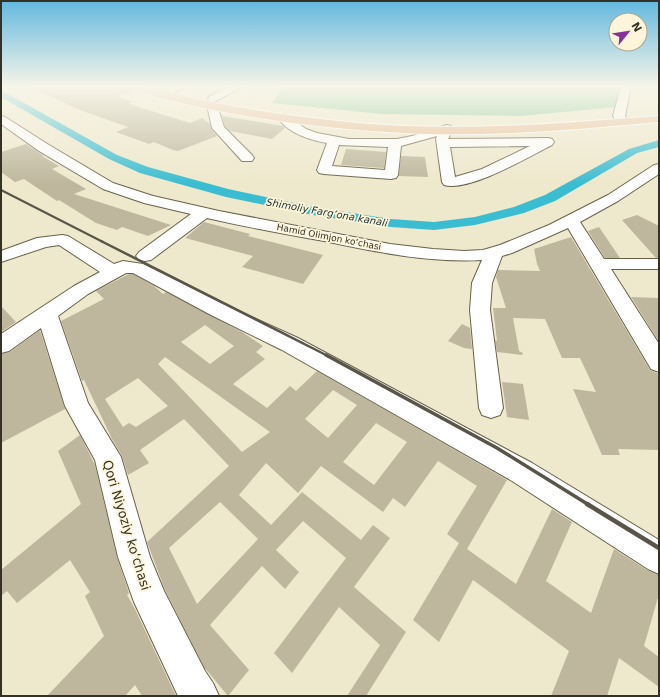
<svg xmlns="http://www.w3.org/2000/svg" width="660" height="697" viewBox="0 0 660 697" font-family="'DejaVu Sans',sans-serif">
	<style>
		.green { fill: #81c799 }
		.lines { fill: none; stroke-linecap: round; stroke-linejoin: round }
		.canal { fill: #3abdd1; fill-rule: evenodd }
		.building { fill: #beb79d; fill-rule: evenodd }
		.minor-casing { stroke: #68624a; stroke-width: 2 }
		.major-casing { stroke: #fff; stroke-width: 2 }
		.minor { fill: #fff; fill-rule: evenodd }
		.major { fill: #e9c19d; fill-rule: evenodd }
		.rail-far3 { stroke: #595548; stroke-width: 2 }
		.rail-far2 { stroke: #595548; stroke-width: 2.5 }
		.rail-far1 { stroke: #595548; stroke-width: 3.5 }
		.rail { stroke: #595548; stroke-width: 4.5 }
		.labels { text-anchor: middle; stroke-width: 3.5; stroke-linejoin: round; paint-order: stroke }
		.far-street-label { font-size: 9px; fill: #343127; stroke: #fcf5d9 }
		.far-water-label { font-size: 10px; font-style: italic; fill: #21373b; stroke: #fcf5d9 }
		.near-street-label { font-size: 13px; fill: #343127; stroke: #fcf5d9 }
	</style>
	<rect width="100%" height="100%" fill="#eee8cc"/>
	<path class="green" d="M284,86H619L618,107L520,116L382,114L272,103Z"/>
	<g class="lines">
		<path class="canal" d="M1,90L117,155L148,167L228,189L313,207L391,219L434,222L475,217L514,207L545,195L629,149L659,140V147L637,153L555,201L524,213L475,225L434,230L391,227L313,215L226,197L140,173L109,159L1,97Z"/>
	</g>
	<path class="building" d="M27,86H128L133,91L116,96L133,102L129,104L190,123L202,118L210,124L211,129L217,136L178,151L173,150L154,142L149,144L116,132L128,127L80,110Z
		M222,116L283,126L285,128L272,139L230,131L225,126Z
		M26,144L44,156H42L59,166L52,169L86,189L74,194L171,225L148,236L122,227L117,230L96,223L59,200L57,201L24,179L15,182L1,172V152Z
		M346,149L386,152L384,168L341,165Z
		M401,156L425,157L428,177L399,176Z
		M637,215L659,226V258H656L622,220Z
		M204,222L250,234L248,236L323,255L303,284L242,267L253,256L185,238Z
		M599,227L620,258H605L588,231Z
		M571,237L650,370L657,373L659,376V450L618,449L620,455H602L573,389L596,392L580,358H562L545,319L513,318L519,351L523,353L522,355L497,352L495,340L497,341L493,308H506L496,277L498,270L540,271L537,264L534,249Z
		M129,274H133L154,286L163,294L166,292L242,332L263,346L256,352L265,359L233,384L267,408L290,386L296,391L317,371L507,480L467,549L516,584L552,509L572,522L546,581L591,613L614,549L647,570L659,575V594L644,646L659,657V687L619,658L607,696H551L569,651L473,580L439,642L413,620L459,543L447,534L477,486L438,461L405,507L393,498L383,512L321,466L298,493L266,463L239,495L271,525L302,492L361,540L373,525L390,538L354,587L406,632L366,696H347L380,645L339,607L292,673L274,653L346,558L303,521L276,550L299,572L285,589L262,566L210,625L249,670L228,696L204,667L165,590L147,542L229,466L184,419L140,450L149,463L128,475L122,456L112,439L84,380L82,381L61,321L104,299L96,291ZM205,325L234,346L210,364L181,342ZM165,357L270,432L242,452L158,364ZM138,378L168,406L136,427L129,423L123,427L105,399ZM333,390L357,405L328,438L305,419ZM376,423L407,442L374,485L343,462ZM220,502L258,539L197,604L169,548Z
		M631,297L659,298V340H658Z
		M1,306L16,322L1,332Z
		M462,324L470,328L472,349L464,348L448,341Z
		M40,330L65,409L1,443V354L10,352Z
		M502,382L523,384L529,420L507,417Z
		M80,435L95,465L117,557L129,593L127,595L134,607L176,696H142L135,685L125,696H47L104,636L85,596L90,592L70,560L17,603L7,591L1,596V570L81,504L58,451Z"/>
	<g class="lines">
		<defs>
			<path id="minor" d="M171,86H186L175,92H167L166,90Z
				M230,86H244L214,102L217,105L224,127L252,155L254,158L252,161H242L212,128L207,105L211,102L208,99L209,97Z
				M621,86H631L625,116L629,122L627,124H619L613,116Z
				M283,114L287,115L306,129L317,133L349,139H397L412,136L447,125L451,126L453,129L448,139L548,138L552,139L554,142L552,145C528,157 470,192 444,185L442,182L436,139L437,136L401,146L398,175L396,178L391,179L324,174L319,173L317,170L327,143C309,140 288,133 277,117L279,115ZM339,145L388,147L385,170L332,166ZM530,146L482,169L455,177L450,147Z
				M1,116L5,117L49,145L113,183L153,196L219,211L390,244L433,249L464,251L483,250L500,245L549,225L608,195L654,165L659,164V174L618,201L580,222L604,259H659V269H611L659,344V372L651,369L568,228L512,253L502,256L492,283L490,310L503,408L500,415L491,418L482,415L479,408L470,310L472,283L482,260C429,263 376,252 324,241C285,234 246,227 207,218L151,260L145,261L139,260L136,256L139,252L191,214L144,203L103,189L39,151L1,124Z
				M62,235L68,236L114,264L123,261L143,264L225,305L298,338L532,463L659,540V574L648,569L512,481L282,350L211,315L133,273H126L88,294L58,316L88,403L121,457L150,557L164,591L205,671L213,683L219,696H178L134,602L118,557L95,460L65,406L41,328L9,351L1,353V334L74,286L100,272L59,245L46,247L1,262V251L37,238Z"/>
			<path id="major" d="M129,86C155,86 181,96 206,101C250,110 294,116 338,121C445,133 553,124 659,116V122C582,129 504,136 426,134C347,131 267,122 190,105C177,102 137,94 129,86Z"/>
		</defs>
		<use href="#minor" class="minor-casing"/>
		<use href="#major" class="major-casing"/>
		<use href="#minor" class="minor"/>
		<use href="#major" class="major"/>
		<path class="rail-far3" d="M1,190L103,242"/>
		<path class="rail-far2" d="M101,241L328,356"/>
		<path class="rail-far1" d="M326,355L497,448L589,505"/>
		<path class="rail" d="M587,504L659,548"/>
	</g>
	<linearGradient id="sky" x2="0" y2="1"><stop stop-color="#62b8df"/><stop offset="0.47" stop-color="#f7f5e8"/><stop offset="1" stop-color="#f7f5e8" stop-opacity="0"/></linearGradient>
	<rect width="660" height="184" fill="url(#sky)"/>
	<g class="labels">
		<g class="far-street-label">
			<text transform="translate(329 237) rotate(11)" y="3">Hamid Olimjon koʻchasi</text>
		</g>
		<g class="far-water-label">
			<text transform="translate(327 212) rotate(10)" y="4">Shimoliy Fargʻona kanali</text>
		</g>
		<g class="near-street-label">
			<text transform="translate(127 525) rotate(73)" y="5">Qori Niyoziy koʻchasi</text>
		</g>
	</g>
	<rect width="660" height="697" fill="none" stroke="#343127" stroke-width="4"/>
	<g transform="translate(628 32) rotate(60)"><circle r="19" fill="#fcf5d9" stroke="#aca792"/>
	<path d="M0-3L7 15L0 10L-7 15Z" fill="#8b309b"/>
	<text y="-6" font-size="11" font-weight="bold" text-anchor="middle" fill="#343127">N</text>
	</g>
</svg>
